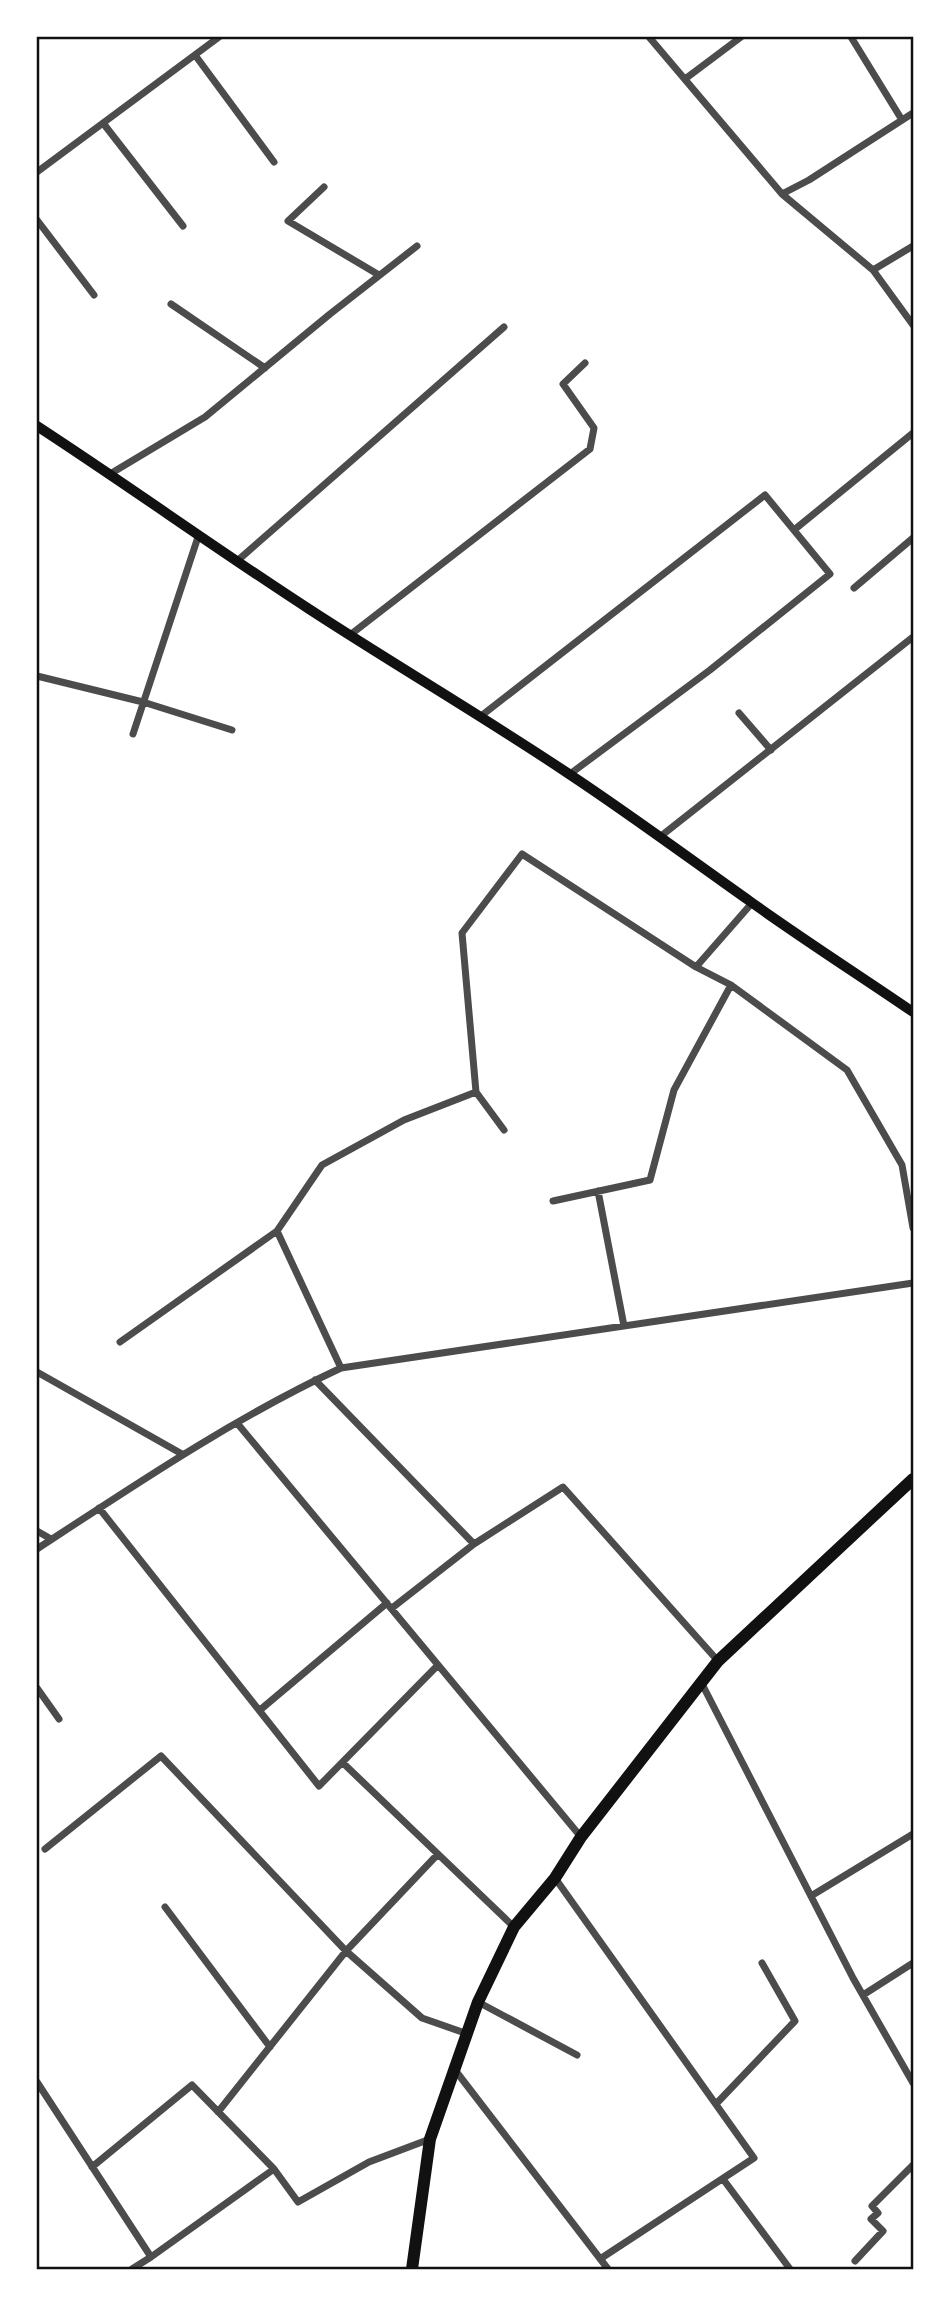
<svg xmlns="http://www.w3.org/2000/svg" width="950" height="2306" viewBox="0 0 950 2306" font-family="'Public Sans',sans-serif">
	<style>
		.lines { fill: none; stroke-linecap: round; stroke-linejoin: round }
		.minor { stroke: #4c4c4c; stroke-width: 7 }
		.secondary { stroke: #111; stroke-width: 10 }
		.primary { stroke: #111; stroke-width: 12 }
		.neatline { fill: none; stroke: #111; stroke-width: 2.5 }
	</style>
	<rect width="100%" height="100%" fill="#fff"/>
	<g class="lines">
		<path class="minor" d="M649,37L782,194L873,270L913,325
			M851,37L902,120
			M195,55L274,162
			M685,79L741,37
			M103,123L183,226
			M37,172L219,37
			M324,187L288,221L379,275
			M782,194L809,180L913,113
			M37,220L94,295
			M873,270L913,246
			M171,304L265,368
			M110,474L205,417L330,314L417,246
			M794,530L913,433
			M236,562L504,327
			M854,588L913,538
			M350,635L590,449L594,428L563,384L585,363
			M37,676L143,702L232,730
			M739,713L771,750
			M481,716L765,495L830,574L710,670L570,774
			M133,734L198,537
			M661,836L913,637
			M731,985L847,1070L902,1165L913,1228
			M504,1130L476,1092L462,933L522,854L696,967L752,903
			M598,1191L624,1326
			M553,1201L650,1180L674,1090L731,985L696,967
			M120,1342L277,1231
			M341,1368L277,1231L322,1165L404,1120L476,1092
			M37,1372L182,1454
			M315,1380L474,1544
			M237,1423L581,1837
			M99,1508L319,1786L438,1665
			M37,1531L51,1539
			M37,1549C136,1484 234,1418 341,1368L913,1283
			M392,1608L474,1544L563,1487L718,1661
			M702,1684L853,1978L913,2083
			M37,1688L59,1719
			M260,1710L387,1603
			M343,1763L514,1927
			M45,1849L161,1756L346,1951L422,2018L465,2033
			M555,1878L754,2158L600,2259
			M811,1896L913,1834
			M165,1907L270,2047
			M863,1995L913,1963
			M478,2002L577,2055
			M455,2070L608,2269
			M37,2082L151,2257L274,2169
			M716,2104L795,2021L762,1963
			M218,2112L346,1951L437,1855
			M92,2167L192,2085L274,2169L298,2202L369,2162L430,2139
			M723,2179L790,2269
			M855,2261L883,2231L871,2219L878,2213L872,2206L913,2165
			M132,2269L151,2257"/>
		<path class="secondary" d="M37,426C129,486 218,550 309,609C395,665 484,717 569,774C631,815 690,859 751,902C804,940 859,975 913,1012"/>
		<path class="primary" d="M412,2269L430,2139L478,2002L514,1927L555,1878L581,1837L718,1661L913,1479"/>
	</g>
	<rect width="950" height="2306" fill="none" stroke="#ffffff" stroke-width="77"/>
	<rect x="38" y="38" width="874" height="2230" class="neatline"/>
</svg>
